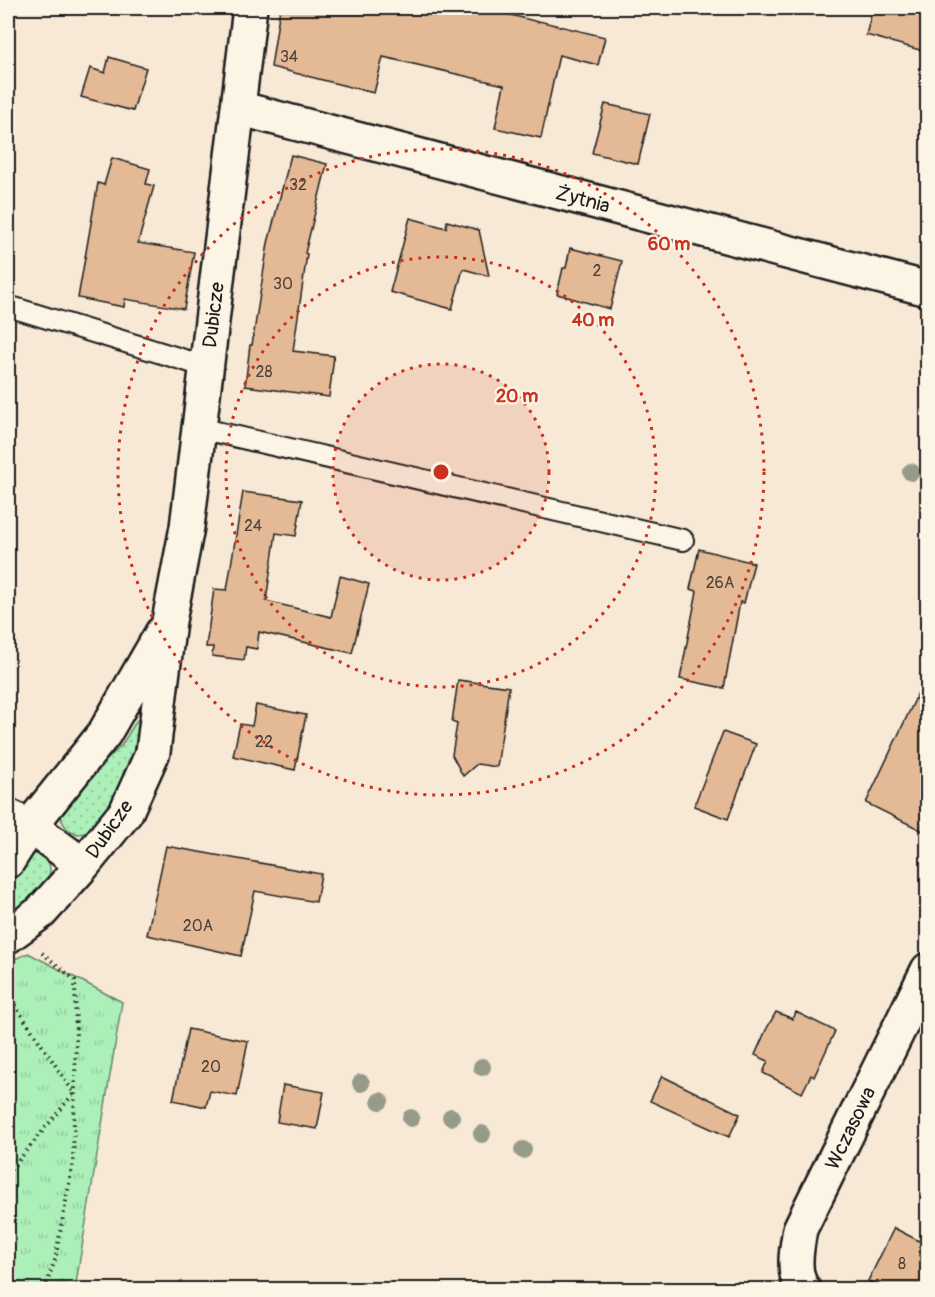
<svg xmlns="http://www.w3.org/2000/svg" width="935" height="1297" viewBox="0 0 935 1297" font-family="Pangolin,sans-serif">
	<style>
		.grass { fill: url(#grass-dots); stroke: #64866a; stroke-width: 1.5 }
		.park { fill: url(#park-tufts); stroke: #64866a; stroke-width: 1.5 }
		.building { fill: #e4b995; stroke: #1c1c1c; stroke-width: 1.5 }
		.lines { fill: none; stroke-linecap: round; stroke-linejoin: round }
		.lane-casing { stroke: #1c1c1c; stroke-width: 24 }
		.street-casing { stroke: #1c1c1c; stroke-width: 38 }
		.path { stroke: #1c1c1c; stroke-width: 4; stroke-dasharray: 1.5 4.5; stroke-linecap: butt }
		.lane { stroke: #fcf5e5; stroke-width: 20 }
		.street { stroke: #fcf5e5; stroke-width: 33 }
		.tree { fill: #969b89 }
		.ring { fill: none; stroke: #c8321e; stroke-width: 3; stroke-dasharray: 3 6 }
		.labels { text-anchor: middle; stroke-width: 4.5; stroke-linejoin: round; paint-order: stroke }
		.number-label { font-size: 16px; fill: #4e433a }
		.street-label { font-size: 20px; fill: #1c1c1c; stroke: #fcf5e5 }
		.centre { fill: #c8321e; stroke: #fcf5e5; stroke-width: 3 }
		.ring-label { font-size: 18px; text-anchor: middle; font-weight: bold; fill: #c8321e; stroke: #fcf5e5; stroke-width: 4.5; stroke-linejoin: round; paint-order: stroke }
	</style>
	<defs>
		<pattern id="grass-dots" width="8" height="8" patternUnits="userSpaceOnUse" patternTransform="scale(1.5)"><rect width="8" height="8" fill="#acefb9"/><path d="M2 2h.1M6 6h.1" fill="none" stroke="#93cc9e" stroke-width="1.8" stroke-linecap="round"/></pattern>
		<pattern id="park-tufts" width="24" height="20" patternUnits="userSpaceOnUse" patternTransform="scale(1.5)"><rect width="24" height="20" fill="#acefb9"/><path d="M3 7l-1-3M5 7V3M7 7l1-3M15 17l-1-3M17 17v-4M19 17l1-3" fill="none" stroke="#93cc9e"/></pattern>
	</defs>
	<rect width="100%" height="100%" fill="#f7e9d5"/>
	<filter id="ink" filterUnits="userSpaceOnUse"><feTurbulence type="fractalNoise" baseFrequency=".0167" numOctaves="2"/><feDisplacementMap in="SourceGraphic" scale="12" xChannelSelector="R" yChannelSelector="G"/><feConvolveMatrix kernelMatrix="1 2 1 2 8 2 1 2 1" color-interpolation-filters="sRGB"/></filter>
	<g filter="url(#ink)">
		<path class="grass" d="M149,701L142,737L108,814L88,833L77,834L67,829L62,821L60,812L90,776L121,746Z
			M34,854L41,855L48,858C49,865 52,871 48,877C43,888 22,904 13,912L8,906V889Z"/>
		<path class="park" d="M28,953L122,1002L75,1289H8V962Z"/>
		<path class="building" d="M280,8H483L538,22L539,21L605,37L598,65L559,55L541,138L495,128L504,85L383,57L374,93L271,67Z
			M873,8H927V52L866,35Z
			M109,57L146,68L133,111L81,97L90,68L105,73Z
			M605,104L650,114L638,164L592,153Z
			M291,155L327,164L305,253L307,254L293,351L334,356L329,397L245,386L250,345H252L268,243Z
			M112,158L150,169L146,184L154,186L138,243L194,252L184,309L125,299L124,307L78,298L98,183L104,185Z
			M410,218L446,228L447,221L479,230L489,276L463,269L452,309L390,292Z
			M570,248L622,261L610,309L557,294L563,268H566Z
			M243,492L302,500L296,536L276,533L266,601L331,617L340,576L369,584L352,653L259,632L257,649L246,647L244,660L212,656L213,647H206L214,589L227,590Z
			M699,549L754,563L744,603L740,602L724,688L680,679L697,591L690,589Z
			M927,674V833L866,803Z
			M458,680L509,687L497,767L477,764L463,776L452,755L457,724L452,722Z
			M256,705L306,715L295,770L233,756L240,724L252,726Z
			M723,732L756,744L728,819L694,806Z
			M166,846L321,874L316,902L255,891L241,956L147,935Z
			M776,1012L793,1019L796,1012L835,1031L814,1077L811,1075L802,1093L763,1073L768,1061L755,1055L766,1030Z
			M188,1029L248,1041L237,1096L210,1091L206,1107L173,1100Z
			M662,1076L740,1114L729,1137L650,1101Z
			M283,1085L324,1092L317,1129L277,1122Z
			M894,1228L927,1245V1290H886L868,1281Z"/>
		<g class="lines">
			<defs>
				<path id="lane" d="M8,306L207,367
					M199,428L683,540"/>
				<path id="street" d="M238,108L928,289
					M8,816L30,826L83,865
					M8,861L30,826L104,734L162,633
					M8,936L41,912L83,865L126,812L153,752L169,621L187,527L250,8
					M804,1290C791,1274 797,1247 800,1229L928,970"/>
			</defs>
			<use href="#lane" class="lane-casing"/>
			<use href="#street" class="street-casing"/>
			<path class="path" d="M42,953L75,980L76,1037L73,1163L55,1260L44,1290
				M8,995L74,1093L9,1172L8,1290"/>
			<use href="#lane" class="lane"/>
			<use href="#street" class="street"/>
		</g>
		<g class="tree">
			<circle cx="911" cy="472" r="9"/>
			<circle cx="482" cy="1067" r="9"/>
			<circle cx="361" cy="1083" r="9"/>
			<circle cx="380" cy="1101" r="9"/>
			<circle cx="451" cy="1117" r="9"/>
			<circle cx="411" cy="1118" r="9"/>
			<circle cx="482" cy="1134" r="9"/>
			<circle cx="523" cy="1150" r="9"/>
		</g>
	</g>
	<circle cx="441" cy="472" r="108" fill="#c8321e" fill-opacity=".12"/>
	<g class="ring">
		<circle cx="441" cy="472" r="108"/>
		<circle cx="441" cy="472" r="215"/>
		<circle cx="441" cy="472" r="323"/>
	</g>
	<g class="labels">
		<g class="number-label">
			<text x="289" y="62">34</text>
			<text x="298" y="190">32</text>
			<text x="597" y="276">2</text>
			<text x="283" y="289">30</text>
			<text x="264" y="377">28</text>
			<text x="253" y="531">24</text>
			<text x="720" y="588">26A</text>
			<text x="264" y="747">22</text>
			<text x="198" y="931">20A</text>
			<text x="211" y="1072">20</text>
			<text x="902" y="1269">8</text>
		</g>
		<g class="street-label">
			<text transform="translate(583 199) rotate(15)" y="7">Żytnia</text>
			<text transform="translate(213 315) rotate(-83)" y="7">Dubicze</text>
			<text transform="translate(109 829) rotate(-55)" y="7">Dubicze</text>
			<text transform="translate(850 1128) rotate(-64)" y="7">Wczasowa</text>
		</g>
	</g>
	<circle cx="441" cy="472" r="9" class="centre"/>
	<g class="ring-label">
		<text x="669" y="250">60 m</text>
		<text x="593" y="326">40 m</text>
		<text x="517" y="402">20 m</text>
	</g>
	<rect width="935" height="1297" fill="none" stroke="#fcf5e5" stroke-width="30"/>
	<rect x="15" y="15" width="905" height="1267" fill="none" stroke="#1c1c1c" stroke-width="2" filter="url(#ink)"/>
</svg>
